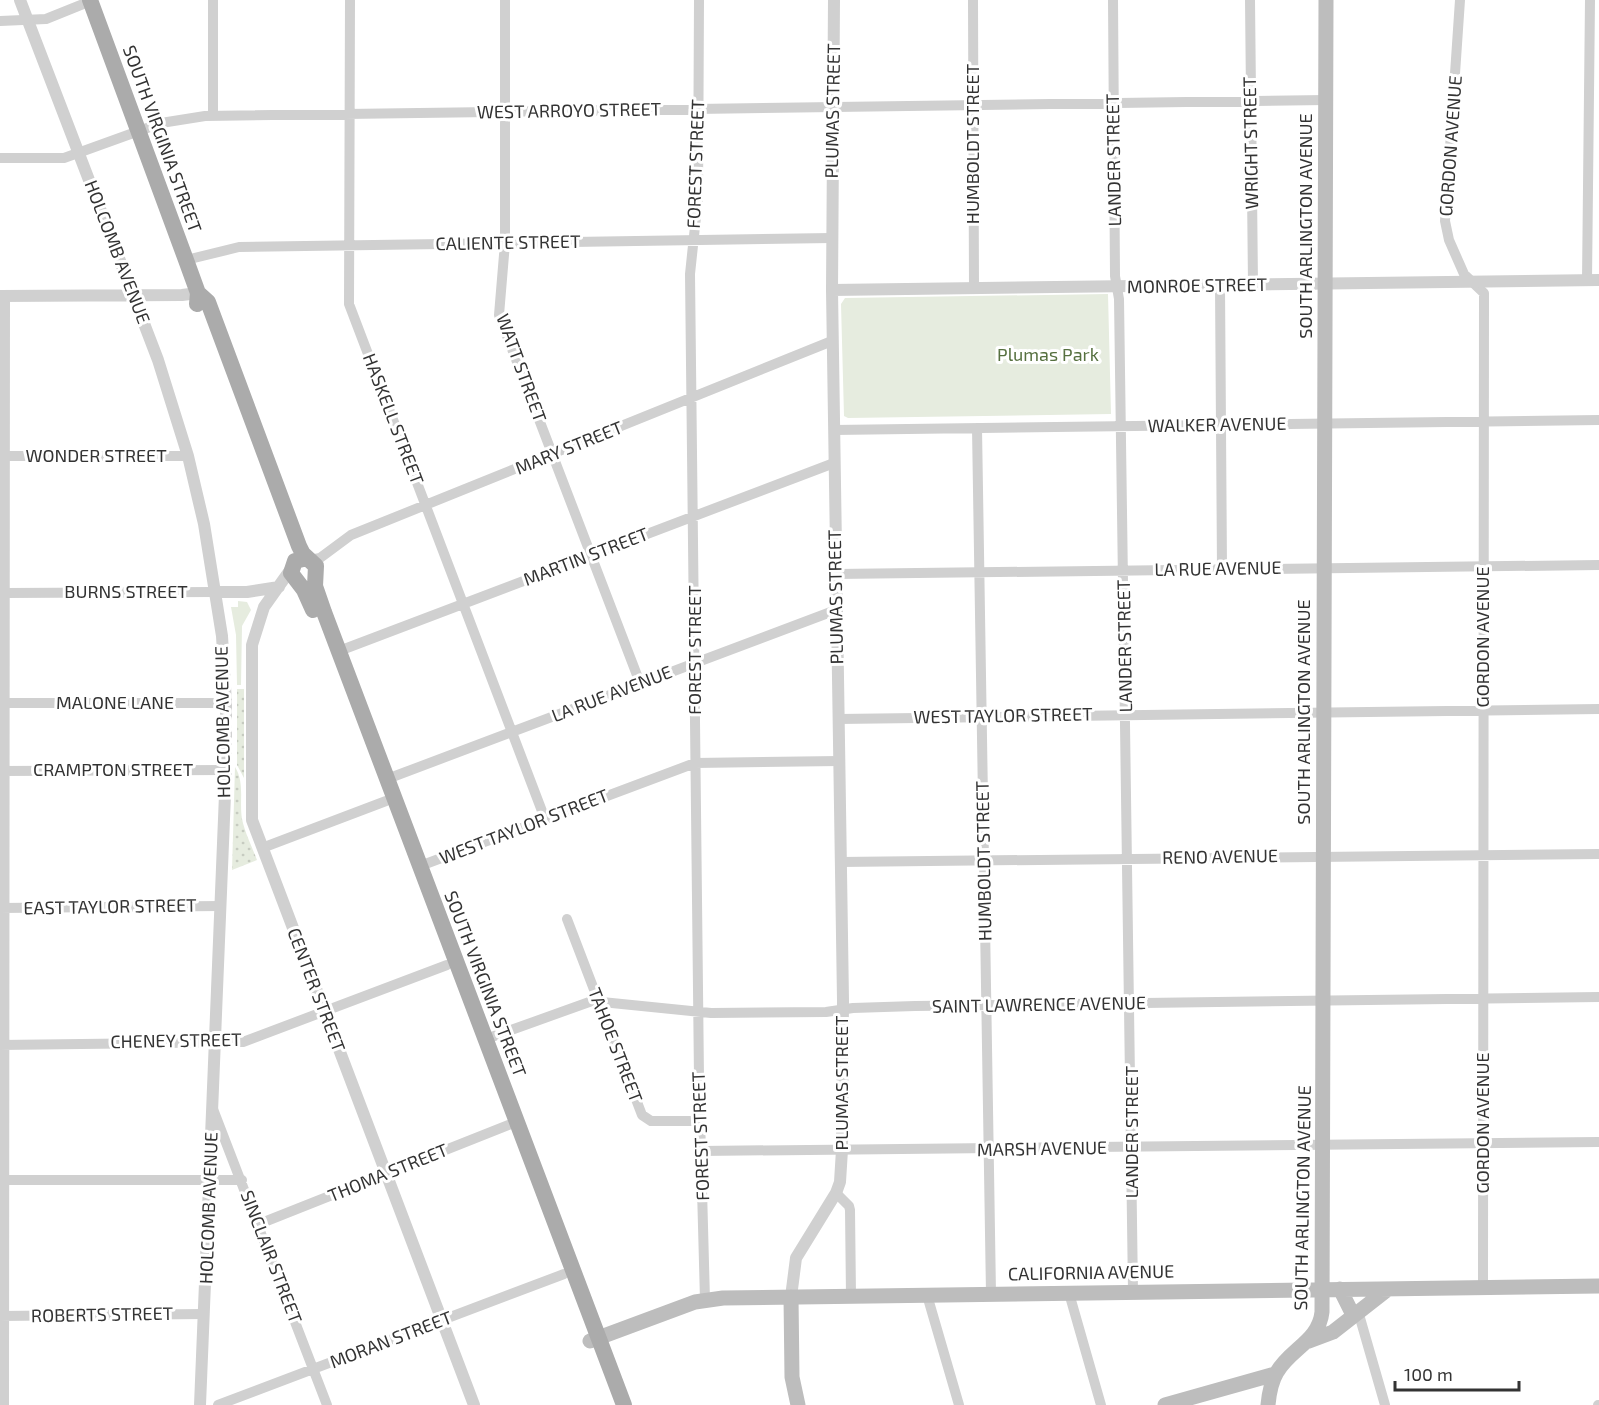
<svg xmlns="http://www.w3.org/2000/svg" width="1599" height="1405" viewBox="0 0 1599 1405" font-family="'Exo 2',sans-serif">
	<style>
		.grass { fill: url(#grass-dots) }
		.green { fill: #e6ecdf }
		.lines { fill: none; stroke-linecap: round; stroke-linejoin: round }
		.minor { stroke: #d0d0d0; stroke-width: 10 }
		.tertiary { stroke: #d0d0d0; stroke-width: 12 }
		.secondary { stroke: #bdbdbd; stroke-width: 15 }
		.primary { stroke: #ababab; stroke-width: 16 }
		.labels { text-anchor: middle; stroke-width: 6; stroke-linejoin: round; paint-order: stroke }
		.street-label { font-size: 18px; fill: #333; stroke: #fff }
		.park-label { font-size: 18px; fill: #56703f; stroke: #fff }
	</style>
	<defs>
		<pattern id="grass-dots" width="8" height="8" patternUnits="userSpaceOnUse" patternTransform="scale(1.5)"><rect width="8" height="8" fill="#e6ecdf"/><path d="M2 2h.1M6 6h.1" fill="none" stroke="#c6cbc0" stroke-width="1.8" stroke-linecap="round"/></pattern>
	</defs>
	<rect width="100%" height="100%" fill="#fff"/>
	<path class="grass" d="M237,689H244V778L237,765Z
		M235,767C245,783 239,800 242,819C245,833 252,847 257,860L232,870Z"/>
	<path class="green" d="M1108,294L1111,414L848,418L844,416L841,304L845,298Z
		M238,601L247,602L251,610L242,626L241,685H237L236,635L231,607H238Z"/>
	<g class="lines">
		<path class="minor" d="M350,0L349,304L545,819
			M505,0V243L499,315L640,683
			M699,0L698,198L690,274L699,1078L705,1300
			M973,0L974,288
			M1113,0L1115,276L1119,299L1133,1292
			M1250,0L1253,285
			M1460,0L1445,221L1449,240L1464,274L1484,293L1483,1288
			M0,21L46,19L93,0
			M213,116V0
			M0,158H64L161,123L205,116L1326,100
			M186,260L239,247L832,238
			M1587,281L1590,0
			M1220,286L1222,569
			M977,428L991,1294
			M834,430L1599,420
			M4,456H188
			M310,560L320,558L351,535L832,341
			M836,574L1599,565
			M5,593L215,592
			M339,651L834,463
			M3,703H226
			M838,719L1599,709
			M0,771L226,770
			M387,779L836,610
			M262,848L386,801
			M840,862L1599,854
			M420,866L695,763L839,761
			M0,908L221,906
			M567,919L642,1115L651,1121H700
			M486,1039L592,1001L711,1013L826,1012L853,1008L915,1006L1599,997
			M0,1045L243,1042L447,965
			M213,1109L327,1405
			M701,1151L1599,1142
			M0,1180H242
			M836,1193L849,1206L850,1210L851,1296
			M259,1224L516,1122
			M1069,1293L1101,1405
			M927,1295L959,1405
			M1353,1315L1360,1318L1385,1405
			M0,1316L204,1314
			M4,1405L5,296
			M218,1405L564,1274
			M1598,1405H1599"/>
		<path class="tertiary" d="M20,0L158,360L188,456L204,524L222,636L226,703V770L200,1405
			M832,290L1599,280
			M0,296L182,295L198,293
			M291,569L264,607L252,645V820L474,1405
			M215,592H247L279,587
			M791,1297L796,1258L836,1193L840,1182L842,1150L843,1000L832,290L834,0"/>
		<path class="secondary" d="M1340,1289L1353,1315
			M791,1297L792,1377L798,1405
			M590,1341L695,1302L723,1298L1599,1286
			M1309,1341L1333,1332L1388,1289
			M1165,1405L1275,1374
			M1268,1405C1269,1394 1271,1382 1277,1372C1290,1349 1319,1341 1322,1312L1326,0"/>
		<path class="primary" d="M90,0L186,260L198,293L197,304
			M198,293L208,302L299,546L303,554L316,566L315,586L324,612L624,1405
			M307,558L295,561L291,573L304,590L313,610"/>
	</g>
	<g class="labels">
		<g class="street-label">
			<text transform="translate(569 111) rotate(-1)" y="6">WEST ARROYO STREET</text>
			<text transform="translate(833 111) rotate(-89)" y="6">PLUMAS STREET</text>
			<text transform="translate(162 139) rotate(70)" y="6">SOUTH VIRGINIA STREET</text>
			<text transform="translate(1251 143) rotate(-91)" y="6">WRIGHT STREET</text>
			<text transform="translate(973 144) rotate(-90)" y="6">HUMBOLDT STREET</text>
			<text transform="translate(1451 146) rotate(-86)" y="6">GORDON AVENUE</text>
			<text transform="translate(1114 160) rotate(-91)" y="6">LANDER STREET</text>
			<text transform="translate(696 164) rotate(-88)" y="6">FOREST STREET</text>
			<text transform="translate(1306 226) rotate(-90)" y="6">SOUTH ARLINGTON AVENUE</text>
			<text transform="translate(508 243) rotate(-1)" y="6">CALIENTE STREET</text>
			<text transform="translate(117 252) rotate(69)" y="6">HOLCOMB AVENUE</text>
			<text transform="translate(1197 286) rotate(-1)" y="6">MONROE STREET</text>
			<text transform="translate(521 368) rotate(70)" y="6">WATT STREET</text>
			<text transform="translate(393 419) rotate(69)" y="6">HASKELL STREET</text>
			<text transform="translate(1217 425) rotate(-1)" y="6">WALKER AVENUE</text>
			<text transform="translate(569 448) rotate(-22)" y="6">MARY STREET</text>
			<text x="96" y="462">WONDER STREET</text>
			<text transform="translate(586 557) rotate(-21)" y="6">MARTIN STREET</text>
			<text transform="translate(1218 569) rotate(-1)" y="6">LA RUE AVENUE</text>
			<text x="126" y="598">BURNS STREET</text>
			<text transform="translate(836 597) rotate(-91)" y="6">PLUMAS STREET</text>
			<text transform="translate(1483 637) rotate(-90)" y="6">GORDON AVENUE</text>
			<text transform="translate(1125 646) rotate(-91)" y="6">LANDER STREET</text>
			<text transform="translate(695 650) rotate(-90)" y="6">FOREST STREET</text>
			<text transform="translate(612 694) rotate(-21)" y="6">LA RUE AVENUE</text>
			<text x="115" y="709">MALONE LANE</text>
			<text transform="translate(1304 712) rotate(-90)" y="6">SOUTH ARLINGTON AVENUE</text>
			<text transform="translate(1003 716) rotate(-1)" y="6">WEST TAYLOR STREET</text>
			<text transform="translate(223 722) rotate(-91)" y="6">HOLCOMB AVENUE</text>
			<text x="113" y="776">CRAMPTON STREET</text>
			<text transform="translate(524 827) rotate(-21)" y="6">WEST TAYLOR STREET</text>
			<text transform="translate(1220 857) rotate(-1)" y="6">RENO AVENUE</text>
			<text transform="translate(984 861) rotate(-91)" y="6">HUMBOLDT STREET</text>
			<text transform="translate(110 907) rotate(-1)" y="6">EAST TAYLOR STREET</text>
			<text transform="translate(485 984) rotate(69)" y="6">SOUTH VIRGINIA STREET</text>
			<text transform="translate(316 990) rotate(69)" y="6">CENTER STREET</text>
			<text transform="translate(1039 1005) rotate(-1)" y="6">SAINT LAWRENCE AVENUE</text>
			<text transform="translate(176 1041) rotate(-1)" y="6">CHENEY STREET</text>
			<text transform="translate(615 1045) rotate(69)" y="6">TAHOE STREET</text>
			<text transform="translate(842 1083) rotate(-90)" y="6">PLUMAS STREET</text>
			<text transform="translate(1483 1123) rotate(-90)" y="6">GORDON AVENUE</text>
			<text transform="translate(1132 1132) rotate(-90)" y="6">LANDER STREET</text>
			<text transform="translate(701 1136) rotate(-92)" y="6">FOREST STREET</text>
			<text transform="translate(1042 1149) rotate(-1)" y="6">MARSH AVENUE</text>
			<text transform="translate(388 1173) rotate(-22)" y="6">THOMA STREET</text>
			<text transform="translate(1303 1198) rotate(-89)" y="6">SOUTH ARLINGTON AVENUE</text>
			<text transform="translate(209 1208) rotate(-88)" y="6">HOLCOMB AVENUE</text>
			<text transform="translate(271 1257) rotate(69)" y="6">SINCLAIR STREET</text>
			<text transform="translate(1091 1273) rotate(-1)" y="6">CALIFORNIA AVENUE</text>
			<text transform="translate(102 1315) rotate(-1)" y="6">ROBERTS STREET</text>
			<text transform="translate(391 1340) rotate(-21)" y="6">MORAN STREET</text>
		</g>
		<g class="park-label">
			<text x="1048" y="361">Plumas Park</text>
		</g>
	</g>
	<path d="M1395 1381v9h124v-9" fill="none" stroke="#333333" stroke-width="3"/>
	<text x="1404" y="1381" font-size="18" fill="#333333" stroke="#ffffff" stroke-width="4.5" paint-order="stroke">100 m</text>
</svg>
